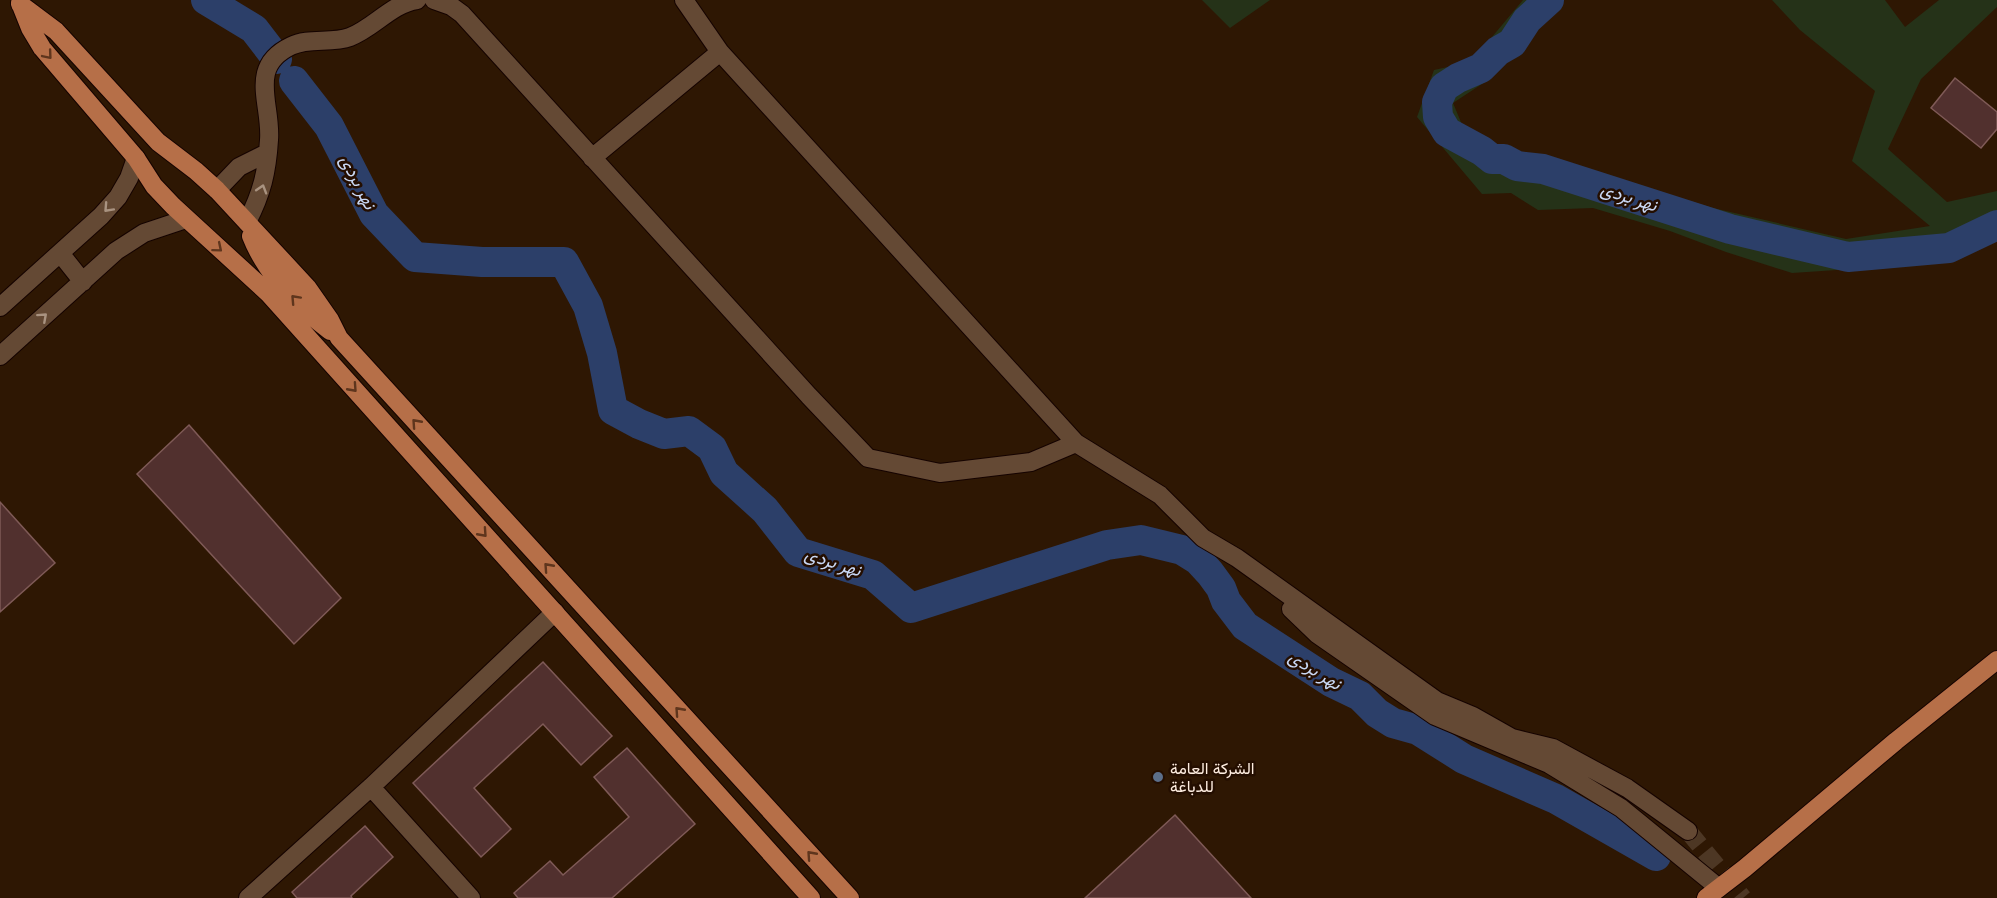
<svg xmlns="http://www.w3.org/2000/svg" width="1997" height="898" viewBox="0 0 1997 898" font-family="'Noto Sans',Vazirmatn,sans-serif">
	<style>
		.green { fill: #253218 }
		.lines { fill: none; stroke-linecap: round; stroke-linejoin: round }
		.river { stroke: #2c3f69; stroke-width: 30 }
		.building { fill: #51302e; stroke: #7f5a57; stroke-width: 1.5 }
		.minor-tunnel { stroke: #4d3724; stroke-width: 18; stroke-dasharray: 18 9; stroke-linecap: butt }
		.minor-casing { stroke: #150300; stroke-width: 20 }
		.major-casing { stroke: #150300; stroke-width: 20 }
		.minor { stroke: #644934; stroke-width: 18 }
		.major { stroke: #b66f48; stroke-width: 18 }
		.oneway { stroke: #5e351d }
		.oneway2 { stroke: #a99381 }
		.service-dot { fill: #5c6f8a; stroke: #240e00; stroke-width: 2 }
		.labels { text-anchor: middle; stroke-width: 5; stroke-linejoin: round; paint-order: stroke }
		.poi-label { font-size: 16px; fill: #feede0; stroke: #240e00; text-anchor: start }
		.water-label { font-size: 18px; font-style: italic; fill: #c9d8f4; stroke: #240e00 }
	</style>
	<rect width="100%" height="100%" fill="#2e1703"/>
	<path class="green" d="M1202,0H1270L1230,28Z
		M1523,0H1564L1485,82L1453,103L1463,127L1522,160L1633,184L1713,208L1846,239L1930,226L1852,161L1875,91L1800,30L1772,0H1885L1905,27L1939,0H1997V7L1921,79L1888,149L1947,202L1997,191V236L1980,244L1896,266L1792,273L1726,252L1670,231L1593,208L1538,210L1511,193L1482,194L1417,117L1434,70L1471,62Z"/>
	<g class="lines">
		<path class="river" d="M206,0L254,29L277,59
			M1549,0L1527,20L1512,43L1498,51L1481,68L1458,78L1444,87L1437,102L1438,117L1447,132L1482,151L1492,159H1504L1517,166L1543,169L1730,229L1848,257L1949,248L1997,225
			M294,81L329,126L374,214L415,257L482,262H564L588,306L602,353L613,410L639,424L664,434L689,431L712,448L724,473L765,510L798,552L873,575L911,608L1107,545L1141,540L1182,550L1198,560L1210,573L1221,588L1226,601L1245,626L1331,682L1360,696L1377,713L1393,723L1418,730L1464,759L1556,799L1656,856"/>
	</g>
	<path class="building" d="M1955,78L1997,112V129L1981,148L1931,108Z
		M189,425L341,598L294,644L137,474Z
		M0,502L55,563L0,612Z
		M543,662L612,736L581,765L543,724L474,788L511,829L481,857L413,783Z
		M627,748L695,824L612,898H518L514,893L550,861L563,875L629,817L594,777Z
		M1175,815L1251,898H1085Z
		M365,826L393,857L351,896L352,898H297L292,892Z"/>
	<g class="lines">
		<path class="minor-tunnel" d="M1688,831L1743,898"/>
		<defs>
			<path id="minor" d="M434,0L451,6L462,14L809,396L868,458L940,473L1031,462L1076,443
				M684,0L720,52L1076,443L1160,495L1203,538L1237,558L1437,701L1473,716L1512,738L1553,748L1627,788L1688,831
				M592,158L720,52
				M217,190L239,167L267,153
				M247,222C262,193 267,172 269,140C272,104 247,67 291,46C309,37 331,44 350,37C374,28 391,4 417,0
				M60,253L83,282
				M0,307L101,216L118,197L129,178L136,158
				M0,356L116,251L144,233L186,219
				M1291,609L1317,634L1435,716L1549,764L1621,808L1719,888
				M371,787L471,898
				M248,898L371,787L555,612"/>
			<path id="major" d="M20,3L30,28L42,48L136,158L154,186L173,206L268,293L811,898
				M20,4L56,31L158,142L196,171L217,190L307,287L330,320L339,338L850,898
				M251,236C266,274 298,306 330,331
				M1706,898L1745,868L1896,741L1997,660"/>
		</defs>
		<use href="#minor" class="minor-casing"/>
		<use href="#major" class="major-casing"/>
		<use href="#minor" class="minor"/>
		<use href="#major" class="major"/>
	</g>
	<defs><path id="oneway-chevron" d="M-2-3.5L2.5 0L-2 3.5" fill="none" stroke-width="1.6" stroke-linecap="round" stroke-linejoin="round" transform="scale(1.5)"/></defs>
	<g class="oneway">
		<use href="#oneway-chevron" transform="translate(48 55) rotate(50)"/>
		<use href="#oneway-chevron" transform="translate(218 248) rotate(40)"/>
		<use href="#oneway-chevron" transform="translate(295 299) rotate(-133)"/>
		<use href="#oneway-chevron" transform="translate(353 388) rotate(48)"/>
		<use href="#oneway-chevron" transform="translate(416 423) rotate(-132)"/>
		<use href="#oneway-chevron" transform="translate(483 533) rotate(48)"/>
		<use href="#oneway-chevron" transform="translate(548 567) rotate(-132)"/>
		<use href="#oneway-chevron" transform="translate(679 711) rotate(-132)"/>
		<use href="#oneway-chevron" transform="translate(811 855) rotate(-132)"/>
	</g>
	<g class="oneway2">
		<use href="#oneway-chevron" transform="translate(262 189) rotate(-73)"/>
		<use href="#oneway-chevron" transform="translate(108 208) rotate(133)"/>
		<use href="#oneway-chevron" transform="translate(43 317) rotate(-42)"/>
	</g>
	<circle class="service-dot" cx="1158" cy="777" r="6"/>
	<g class="labels">
		<g class="poi-label">
			<text x="1170" y="774">الشركة العامة<tspan x="1170" dy="18">للدباغة</tspan></text>
		</g>
		<g class="water-label">
			<text transform="translate(358 182) rotate(63)" y="6">نهر بردى</text>
			<text transform="translate(1629 197) rotate(18)" y="6">نهر بردى</text>
			<text transform="translate(833 562) rotate(18)" y="6">نهر بردى</text>
			<text transform="translate(1315 670) rotate(32)" y="6">نهر بردى</text>
		</g>
	</g>
</svg>
